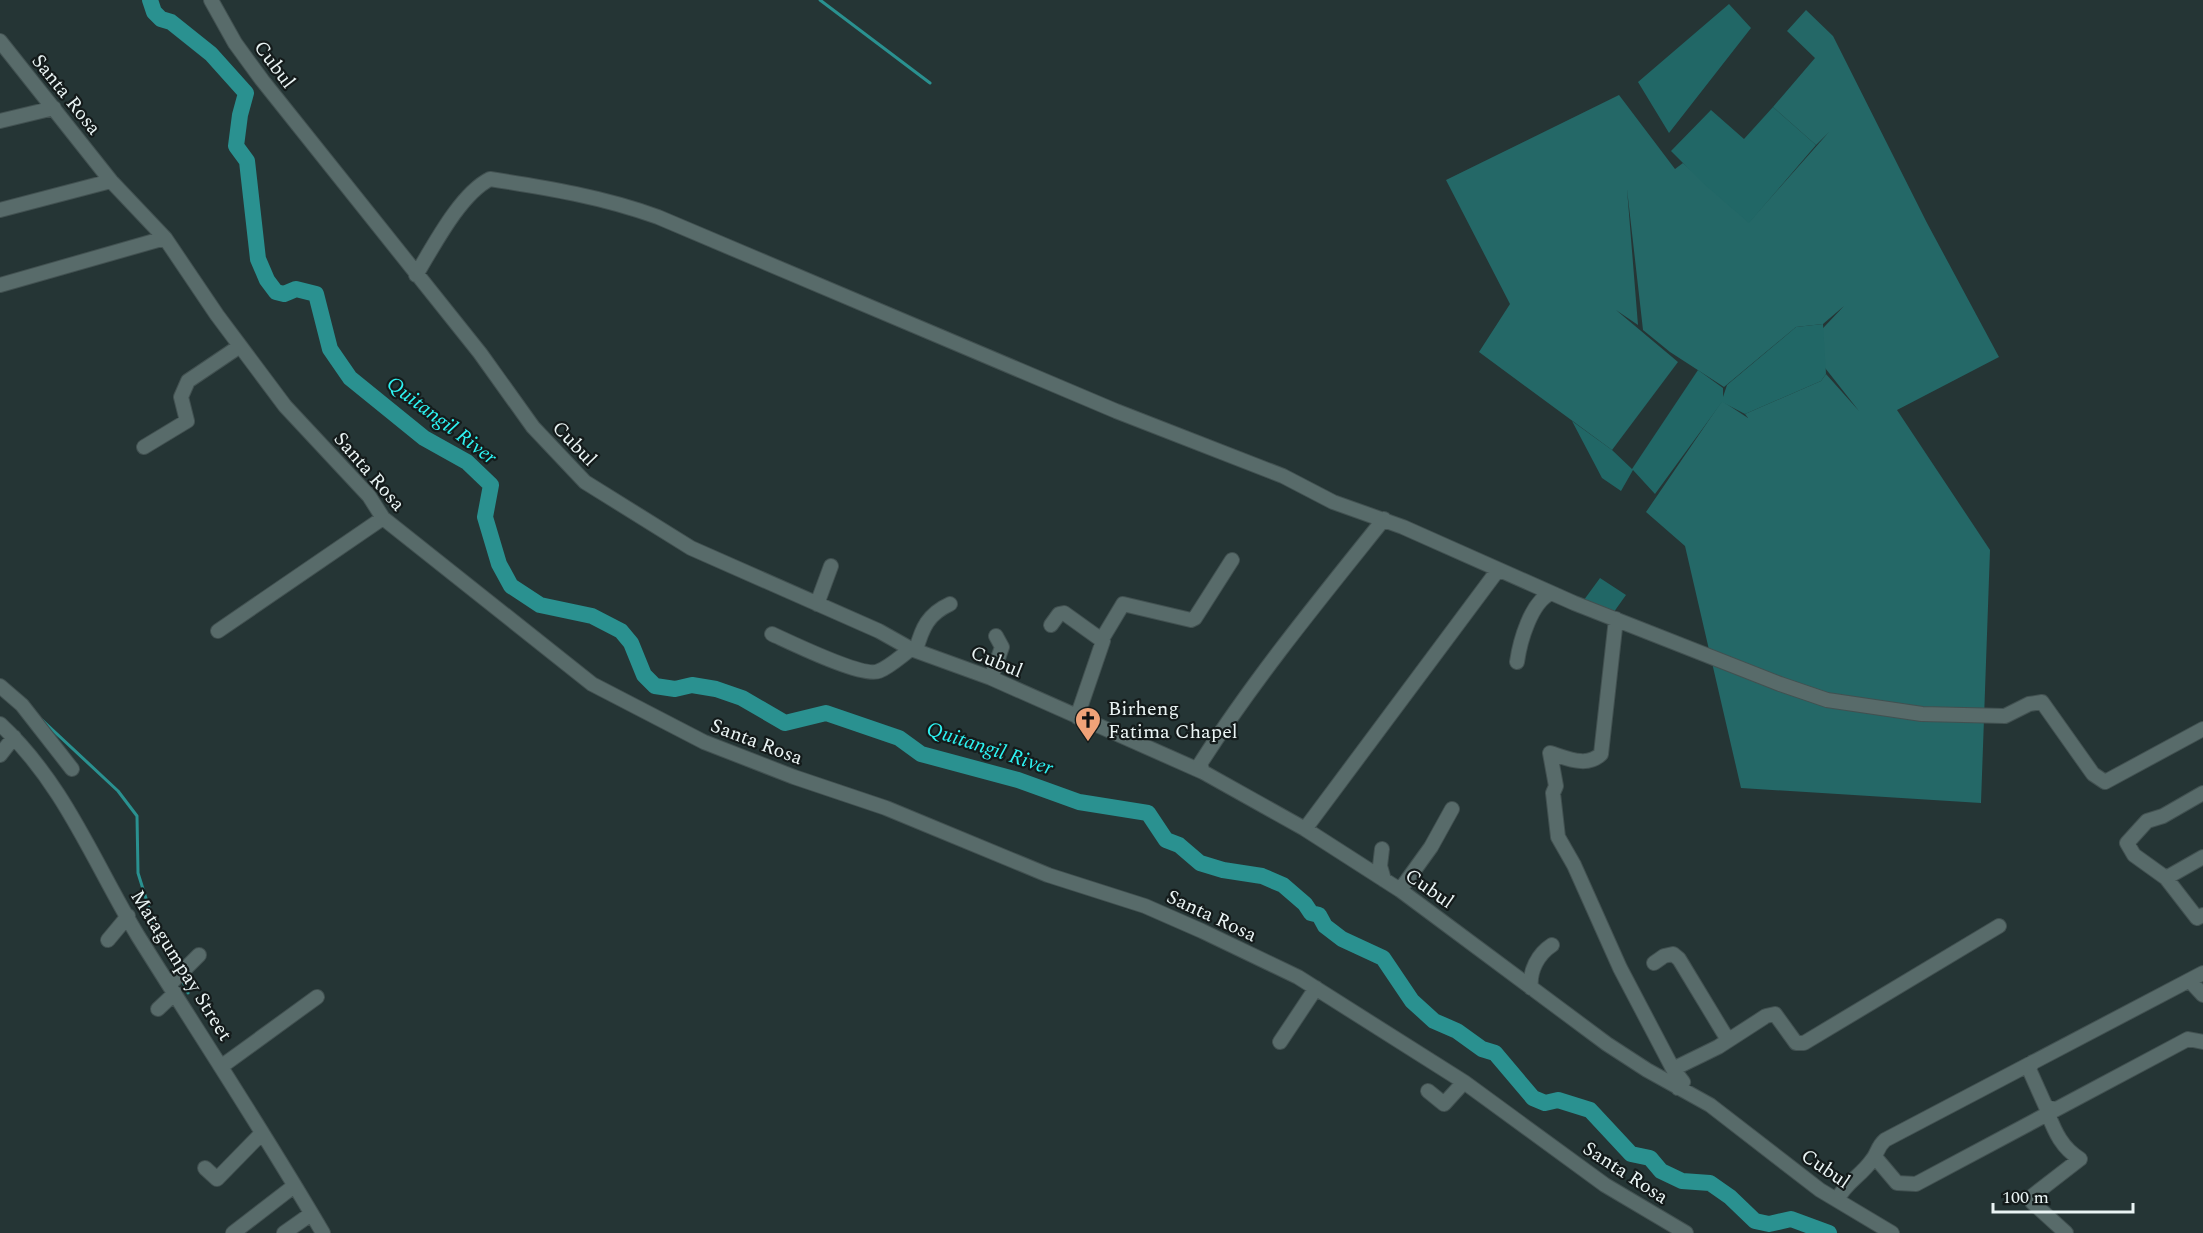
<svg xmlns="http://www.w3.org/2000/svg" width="2203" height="1233" viewBox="0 0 2203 1233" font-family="Spectral,serif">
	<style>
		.green { fill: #246867 }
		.forest { fill: #216766 }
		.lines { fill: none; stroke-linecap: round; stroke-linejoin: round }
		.stream { stroke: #2a9190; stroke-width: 3 }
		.river { stroke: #2a9190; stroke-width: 16 }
		.minor-casing { stroke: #425151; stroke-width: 16 }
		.minor { stroke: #586b6a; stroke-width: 14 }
		.labels { text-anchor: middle; stroke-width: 4.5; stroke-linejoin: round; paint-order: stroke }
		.street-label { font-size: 20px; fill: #eaf4f4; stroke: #141b1b }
		.poi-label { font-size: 20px; fill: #eaf4f4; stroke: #141b1b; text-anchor: start }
		.water-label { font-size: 21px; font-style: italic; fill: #2df3f2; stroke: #141b1b }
	</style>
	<rect width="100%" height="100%" fill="#253535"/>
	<path class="green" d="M1806,10L1833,36L1927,223L1999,357L1897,410L1990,550L1981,803L1741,788L1685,546L1646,512L1722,401L1748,418L1745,414L1821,381L1826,374L1859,411L1807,345L1844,306L1823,324L1796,327L1724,387L1670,352L1643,330L1627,189L1638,325L1616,310L1678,362L1612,450L1479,352L1510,304L1446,180L1619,95L1675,169L1683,163L1749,222L1829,132L1816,145L1773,107L1815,58L1787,31Z"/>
	<path class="forest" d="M1729,4L1751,28L1669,133L1638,82Z
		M1773,107L1816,145L1749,223L1703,183L1671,151L1711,110L1744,139Z
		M1823,324L1826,374L1821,381L1745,414L1722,402L1655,494L1633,470L1621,491L1602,478L1572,421L1612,450L1632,469L1698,370L1723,388V397L1727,385L1796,327Z
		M1600,578L1626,595L1611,616L1581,604Z"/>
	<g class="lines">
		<path class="stream" d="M820,0L930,83
			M42,720L118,791L137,816L138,873L159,940L175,968
			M183,982L188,993"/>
		<path class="river" d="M150,0L154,12L161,19L171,22L211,54L246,93L240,115L236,146L247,161L258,259L267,280L276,292L284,294L296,289L316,294L330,349L350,378L424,438L467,462L491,485L485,517L499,564L511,586L540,605L592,616L621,631L631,643L644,675L655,686L675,689L692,685L716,689L742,698L785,723L826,713L899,738L921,754L1018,780L1079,802L1148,813L1166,840L1179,845L1200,863L1223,870L1262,876L1283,885L1305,904L1311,913L1319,915L1325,926L1342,939L1383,958L1412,1001L1434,1021L1457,1031L1482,1049L1495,1053L1533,1098L1545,1103L1558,1100L1590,1110L1631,1154L1650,1158L1661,1171L1682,1181L1710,1183L1730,1197L1755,1221L1769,1224L1791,1219L1829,1233"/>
		<defs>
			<path id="minor" d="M211,0L235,43L262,80L480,353L533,427L585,482L691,548L879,631L911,649L991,678L1203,772L1305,829L1400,890L1607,1044L1647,1070L1710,1105L1820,1190L1892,1233
				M0,41L111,181L165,238L217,315L285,406L369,496L383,518L592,684L704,742L794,777L886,808L1048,875L1145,906L1202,931L1298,977L1464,1082L1605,1185L1686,1233
				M0,121L54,108
				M0,210L111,181
				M416,275C433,247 460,194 490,179C548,188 603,197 658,217L1116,411L1283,476L1333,502L1403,527L1574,603L1780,684L1827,700L1922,714L2005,716L2029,704L2042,702L2093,774L2105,782L2203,729
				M0,285L165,238
				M144,447L187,421L181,397L188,381L240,346
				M817,604L831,566
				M1616,619L1601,754C1587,768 1567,758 1550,753L1556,786L1553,793L1558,837L1574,865L1620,968L1673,1069
				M1051,625L1059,614L1064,613L1103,641L1077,717
				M218,631L383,518
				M772,634C792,643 863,678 879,671C891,666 901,656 911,649
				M1102,639L1123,604L1191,620L1195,618L1232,560
				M916,650C922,628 928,614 950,604
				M1517,662C1520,641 1531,602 1551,593
				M991,678L1002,647L996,636
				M0,686L22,705L72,769
				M0,724C64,783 94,863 138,936C200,1035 264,1132 323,1233
				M0,755L14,737
				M1203,772L1200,764C1255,678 1320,599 1384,519
				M2203,793L2163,816L2147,821L2127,843L2134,855L2166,878L2197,918L2203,915
				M1305,829L1498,570
				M1382,849L1380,866L1384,880
				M2166,878L2203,857
				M1400,890L1431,847L1452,809
				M108,940L128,916
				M1654,963L1664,956L1673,954L1679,959L1728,1040
				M2190,981L2203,995
				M170,984L199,955
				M1531,988C1529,971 1538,954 1552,945
				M158,1009L175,993
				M1280,1042L1316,988
				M2033,1062L2029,1069L2046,1107L2056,1109
				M222,1066L317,997
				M1678,1088L1683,1082L1673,1069L1718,1047L1766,1016L1775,1014L1796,1043H1804L1999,926
				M1428,1091L1444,1104L1464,1082
				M2048,1114C2055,1132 2062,1148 2080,1159L2031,1197L2032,1202L2066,1233
				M1875,1157L1897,1183L1916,1184L2188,1039L2203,1042
				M205,1168L217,1179L261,1134
				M1837,1200C1846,1182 1861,1176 1872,1160C1878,1153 1877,1147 1885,1140L2203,973
				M233,1233L294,1186
				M284,1233L311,1214"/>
		</defs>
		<use href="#minor" class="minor-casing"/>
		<use href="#minor" class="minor"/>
	</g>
	<defs>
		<symbol id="church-pin" viewBox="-11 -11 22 30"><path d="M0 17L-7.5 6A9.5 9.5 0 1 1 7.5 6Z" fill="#f0a278" stroke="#141b1b"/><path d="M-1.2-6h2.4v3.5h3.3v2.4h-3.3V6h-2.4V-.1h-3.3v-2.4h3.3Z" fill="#111"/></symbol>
	</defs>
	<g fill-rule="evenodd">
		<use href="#church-pin" x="1073" y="705" width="30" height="40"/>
	</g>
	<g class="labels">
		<g class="street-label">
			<text transform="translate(275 64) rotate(53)" y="7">Cubul</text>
			<text transform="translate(67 94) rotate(51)" y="7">Santa Rosa</text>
			<text transform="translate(575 443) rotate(46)" y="7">Cubul</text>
			<text transform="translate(370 471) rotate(49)" y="7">Santa Rosa</text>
			<text transform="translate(997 661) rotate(22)" y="7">Cubul</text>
			<text transform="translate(757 741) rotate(21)" y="7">Santa Rosa</text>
			<text transform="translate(1430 888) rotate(35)" y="7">Cubul</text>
			<text transform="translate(1212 915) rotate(25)" y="7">Santa Rosa</text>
			<text transform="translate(182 965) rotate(58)" y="7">Matagumpay Street</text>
			<text transform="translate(1826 1168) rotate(34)" y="7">Cubul</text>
			<text transform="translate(1626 1172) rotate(33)" y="7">Santa Rosa</text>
		</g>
		<g class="poi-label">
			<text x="1108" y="715">Birheng<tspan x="1108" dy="23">Fatima Chapel</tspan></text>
		</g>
		<g class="water-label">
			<text transform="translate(442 420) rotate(37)" y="7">Quitangil River</text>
			<text transform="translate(990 748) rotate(18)" y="7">Quitangil River</text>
		</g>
	</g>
	<path d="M1993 1203v9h140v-9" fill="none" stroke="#eaf4f4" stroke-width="3"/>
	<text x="2002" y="1203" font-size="18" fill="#eaf4f4" stroke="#141b1b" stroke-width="4.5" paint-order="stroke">100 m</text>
</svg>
